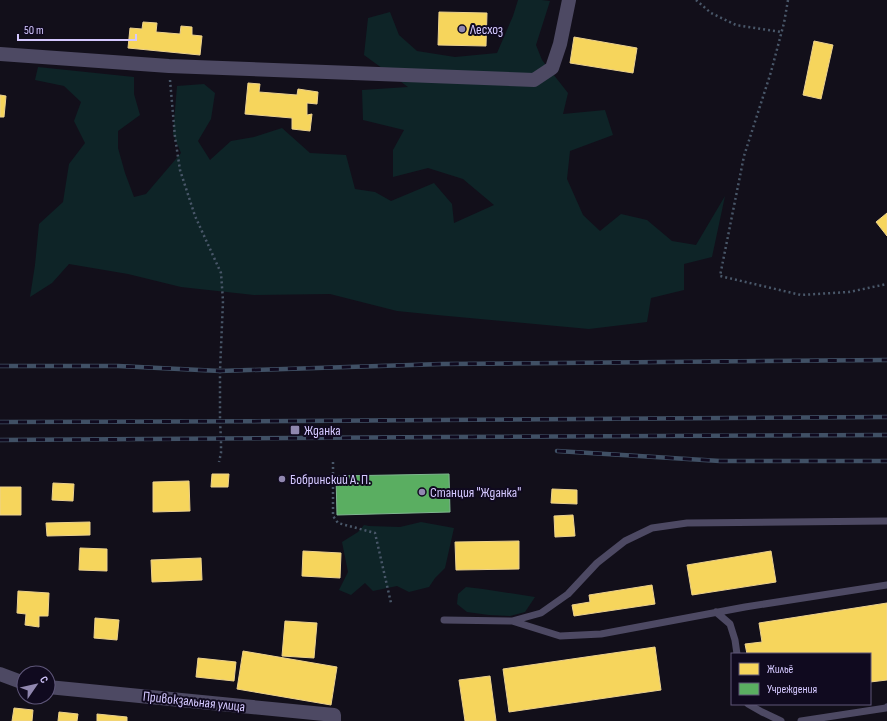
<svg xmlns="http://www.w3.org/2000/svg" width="887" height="721" viewBox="0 0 887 721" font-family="'Sofia Sans Condensed',sans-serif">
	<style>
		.green { fill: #0e2427 }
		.homes { fill: #f6d55c; stroke: #ecd18d }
		.public { fill: #5aae61; stroke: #7fb690 }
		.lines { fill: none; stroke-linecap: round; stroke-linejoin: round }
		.path { stroke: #495769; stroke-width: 2.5; stroke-dasharray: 2 3; stroke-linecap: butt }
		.lane { stroke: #4d4963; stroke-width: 7 }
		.street { stroke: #4d4963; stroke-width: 14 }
		.rail-casing { stroke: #405065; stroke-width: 4.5 }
		.rail { stroke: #100a1f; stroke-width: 3; stroke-dasharray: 9; stroke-linecap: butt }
		.poi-dot { fill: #9087af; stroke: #100a1f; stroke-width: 1.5 }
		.labels { text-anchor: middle; stroke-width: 4; stroke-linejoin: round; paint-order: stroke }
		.poi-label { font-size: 14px; fill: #d4c8ff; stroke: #100a1f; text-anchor: start }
		.street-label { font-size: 14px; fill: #d4c8ff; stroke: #100a1f }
	</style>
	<rect width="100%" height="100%" fill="#120f1a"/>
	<path class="green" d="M518,0H542L550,1L536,45L542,60L568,93L563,114L605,110L613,135L570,151L567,179L583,215L600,231L621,214L647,220L672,241L696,245L725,196L712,257L684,264V290L651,298L647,322L589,329L437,315L397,311L330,294L254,295L181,287L128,274L69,264L52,283L30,297L35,265L39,224L63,202L69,164L85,143L74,121L81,102L64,86L35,80L38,67L134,77V94L140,115L118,131V148L125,173L134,197L146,194L181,153L173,134L177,86L204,84L215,93L211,119L198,141L210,160L231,141L254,137L282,128L310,153L346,155L355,189L375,192L391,201L434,183L452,204L454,223L494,205L463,179L428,168L393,177V150L404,130L363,120L362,90L408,87L364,55L368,18L390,12L399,35L417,51L455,57L497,53L513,16Z
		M421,522L454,528L445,568L435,578L429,587L409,592L397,586L373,591L365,583L351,595L339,590L348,572L342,542L358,532L364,525L369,526L400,527Z
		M466,587L483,589L535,597L525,612L510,616L489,615L467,612L457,604L458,594Z"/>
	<path class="homes" d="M439,12L487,13L486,46L438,45Z
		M143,22L157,23L156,32L180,34L181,26L192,27V35L202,36L200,55L128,48L130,28L142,29Z
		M574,37L637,48L633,73L570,63Z
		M814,41L833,45L821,99L803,95Z
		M248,83L260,84L259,92L297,95L298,89L318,92L317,104L307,103V115L312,114L310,131L292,129V118L245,114Z
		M0,95L6,96L4,117H0Z
		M887,213V236L876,222Z
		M212,474H229L228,487H211Z
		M189,481L190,511L153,512V482Z
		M53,483L74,484L73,501L52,500Z
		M0,487H21V515H0Z
		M552,489L577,490V504L551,503Z
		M573,515L575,536L555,537L554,516Z
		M90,522V535L47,536L46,523Z
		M519,541V569L456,570L455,542Z
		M80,548L107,549V571L79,570Z
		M303,551L341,553L340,578L302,576Z
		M771,551L776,582L692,595L687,565Z
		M201,558L202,580L152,582L151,560Z
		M652,585L655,604L574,616L572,605L590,602L589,595Z
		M18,591L49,593L48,616H39V627L25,625L26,614L17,613Z
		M887,603V680L870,682V654H747L745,644L762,642L759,623Z
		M95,618L119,620L117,640L94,638Z
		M285,621L317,623L314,658L282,656Z
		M655,647L661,690L509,712L503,669Z
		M243,651L337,667L331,705L237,689Z
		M198,658L236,662L234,681L196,677Z
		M490,676L496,721H465L459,680Z
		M14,708L33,710L32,721H12Z
		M59,712L78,714L77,721H58Z
		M97,714L127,717V721H97Z"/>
	<path class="public" d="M449,474L450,512L337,515L336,476Z"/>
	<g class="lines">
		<path class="path" d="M696,0L711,13L736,25L781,32
			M788,0L784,23L771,72L744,156L720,276L801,295L849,292L887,284
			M170,80L175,137L180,170L195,216L221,273L223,301L220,371V421L221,439V453L219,462
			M333,462V516L338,523L375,533L391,603"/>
		<path class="lane" d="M716,612L730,624L735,640L737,654
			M444,620L512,621L541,613L568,594L597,563L625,541L652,528L687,523L887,521
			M512,621L560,636L601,634L745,607L887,585
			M748,704L762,712L781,721
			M801,721L886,708L887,707"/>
		<path class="street" d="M0,54L169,66L534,80L552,68L560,44L569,0
			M0,674L24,683
			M48,687L334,715V721"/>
		<defs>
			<path id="rail" d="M0,366H118L220,371L442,364L887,360
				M0,422L295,421L887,417
				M0,440C296,439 591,435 887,435
				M557,451L720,461H887"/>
		</defs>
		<use href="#rail" class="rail-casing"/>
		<use href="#rail" class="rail"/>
	</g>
	<g class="poi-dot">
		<circle cx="462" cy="29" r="4"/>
		<rect x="290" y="425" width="10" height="10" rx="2"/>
		<circle cx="282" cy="479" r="4"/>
		<circle cx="422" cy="492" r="4"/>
	</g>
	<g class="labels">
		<g class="poi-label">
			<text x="470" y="34">Лесхоз</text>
			<text x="304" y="435">Жданка</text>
			<text x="290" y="484">Бобринский А. П.</text>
			<text x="430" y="497">Станция "Жданка"</text>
		</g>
		<g class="street-label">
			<text transform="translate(194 701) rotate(6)" y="5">Привокзальная улица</text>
		</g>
	</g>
	<rect x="731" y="653" width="140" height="52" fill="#100a1f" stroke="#5e5679"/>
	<rect x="739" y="663" width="20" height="12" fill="#f6d55c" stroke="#5e5679"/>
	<text x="767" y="673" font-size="12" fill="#d4c8ff">Жильё</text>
	<rect x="739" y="683" width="20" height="12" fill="#5aae61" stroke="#5e5679"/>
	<text x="767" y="693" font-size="12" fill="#d4c8ff">Учреждения</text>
	<g transform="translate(36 685) rotate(56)"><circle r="19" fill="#100a1f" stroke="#5e5679"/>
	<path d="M0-3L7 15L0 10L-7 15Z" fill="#9087af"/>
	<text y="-6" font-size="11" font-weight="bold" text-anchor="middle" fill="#d4c8ff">С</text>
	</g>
	<path d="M18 34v6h118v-6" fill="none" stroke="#d4c8ff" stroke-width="2"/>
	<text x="24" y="34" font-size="12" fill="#d4c8ff" stroke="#100a1f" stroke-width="3" paint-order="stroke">50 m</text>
</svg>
